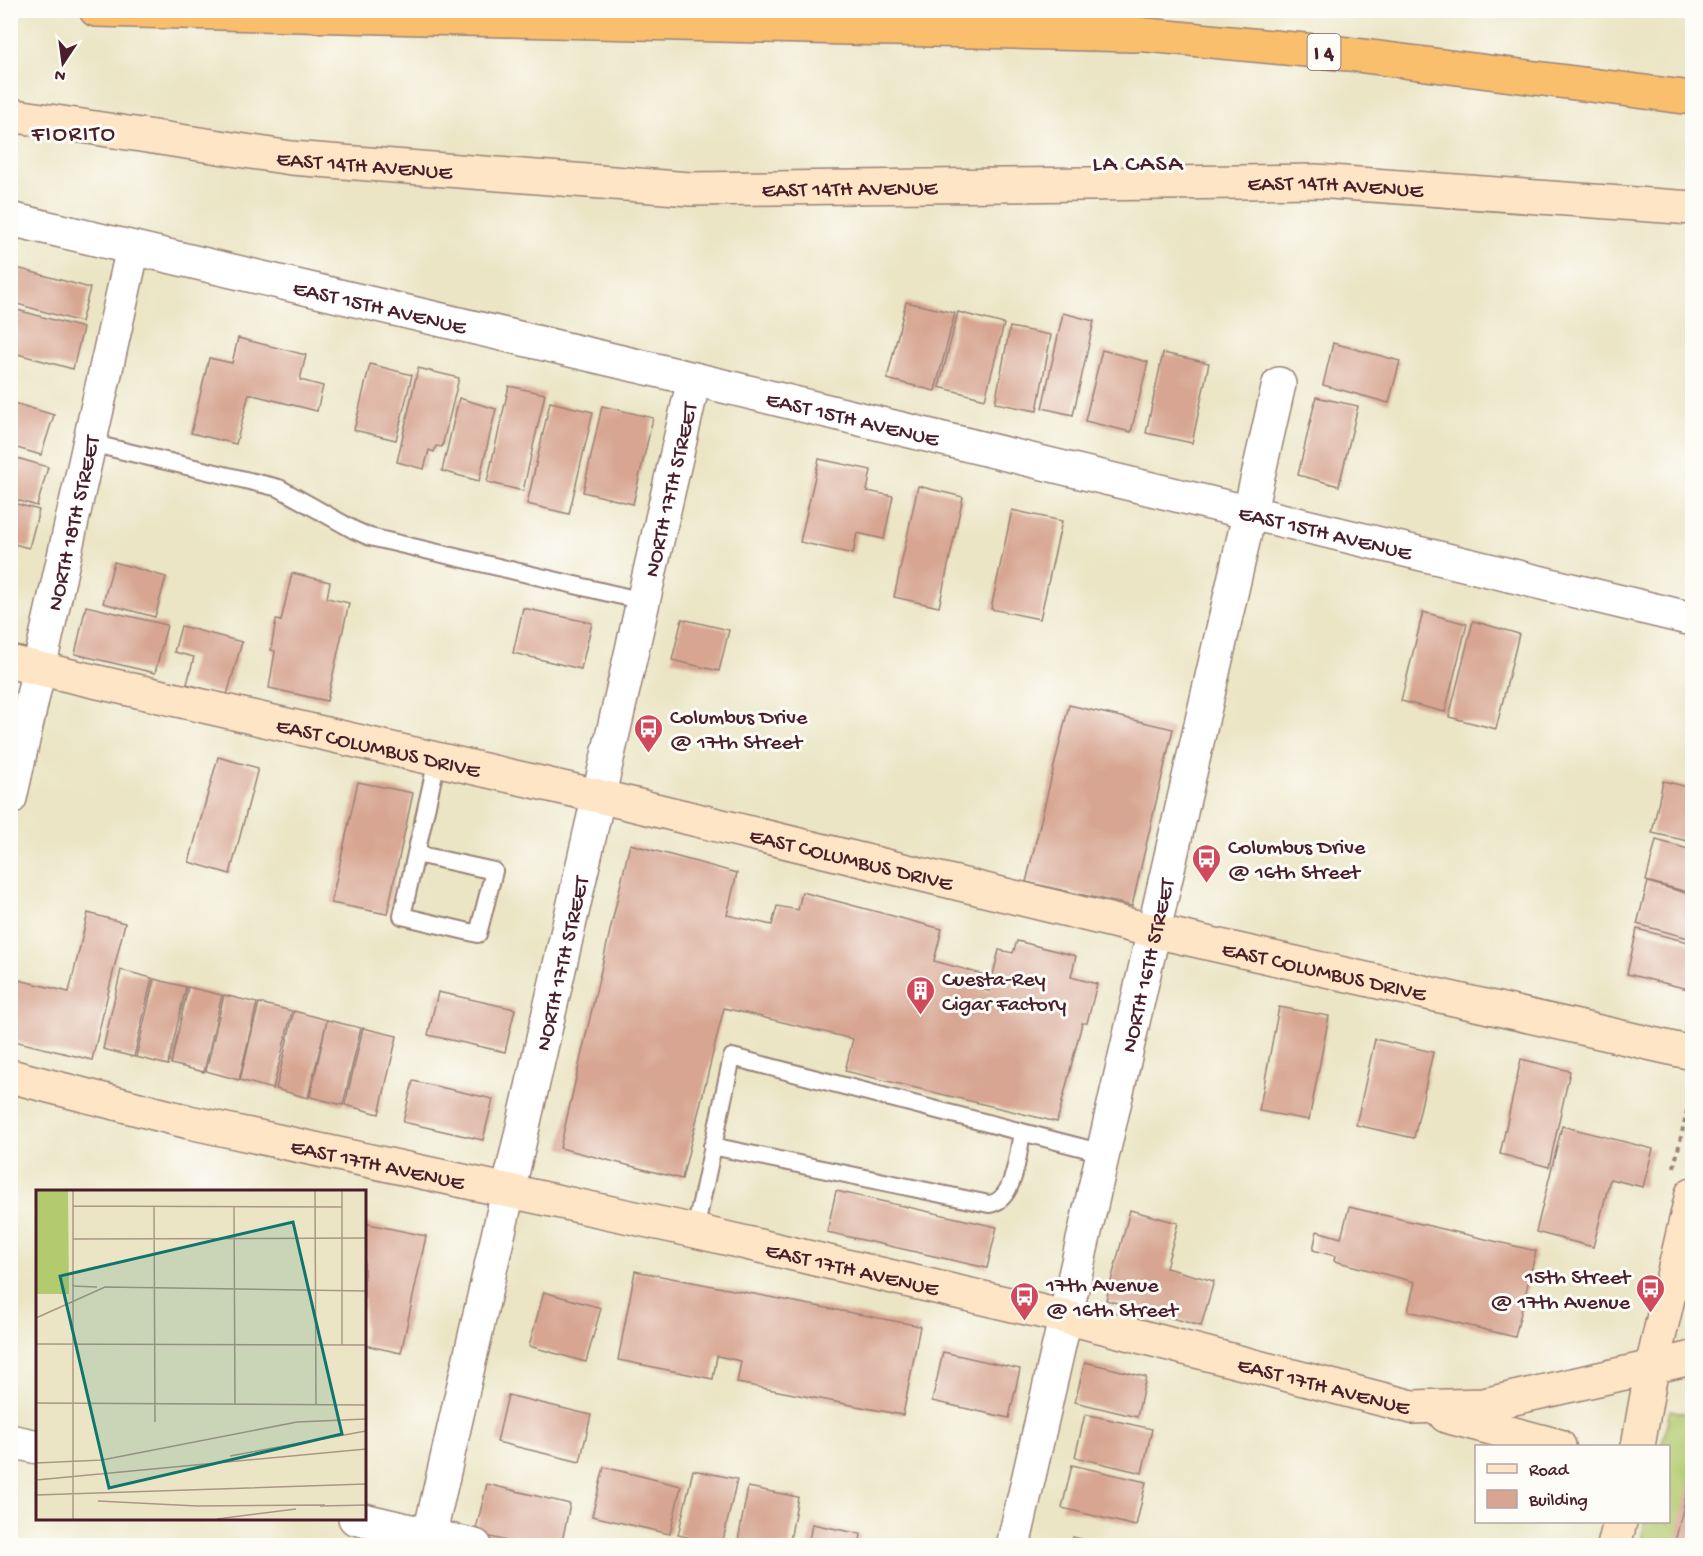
<svg xmlns="http://www.w3.org/2000/svg" width="1703" height="1556" viewBox="0 0 1703 1556" font-family="'Gochi Hand',sans-serif">
	<style>
		.green { fill: #b3ca6e; stroke: #7e744c; stroke-width: 1.5 }
		.building { fill: #d7a591 }
		.lines { fill: none; stroke-linecap: round; stroke-linejoin: round }
		.service-casing { stroke: #9a8278; stroke-width: 20 }
		.minor-casing { stroke: #9a8278; stroke-width: 36 }
		.secondary-casing { stroke: #9a8278; stroke-width: 36 }
		.motorway-casing { stroke: #9a8278; stroke-width: 36 }
		.path { stroke: #9a8278; stroke-width: 4; stroke-dasharray: 4.5 4.5; stroke-linecap: butt }
		.service { stroke: #fff; stroke-width: 16 }
		.minor { stroke: #fff; stroke-width: 33 }
		.secondary { stroke: #fde5c5; stroke-width: 33 }
		.motorway { stroke: #f9bf6d; stroke-width: 33 }
		.labels { text-anchor: middle; stroke-width: 6; stroke-linejoin: round; paint-order: stroke }
		.shield { fill: #fdfcf7; stroke: #806168; stroke-width: 1.5 }
		.shield-label { font-size: 21px; font-weight: bold; fill: #4a1f2b }
		.street-label { font-size: 22px; fill: #4a1f2b; stroke: #fdfcf7 }
		.poi-label { font-size: 22px; fill: #4a1f2b; stroke: #fdfcf7; text-anchor: start }
		.neighbourhood-label { font-size: 24px; letter-spacing: 1.5px; fill: #4a1f2b; stroke: #fdfcf7 }
		.inset-road { fill: none; stroke: #ab9687; stroke-width: 1.5 }
		.view { fill: #0f766e; fill-opacity: 0.15; stroke: #0f766e; stroke-width: 3 }
		.inset-edge { fill: none; stroke: #4a1f2b; stroke-width: 3 }
	</style>
	<rect width="100%" height="100%" fill="#fdfcf7"/>
	<filter id="ink" filterUnits="userSpaceOnUse"><feTurbulence type="fractalNoise" baseFrequency=".0167" numOctaves="2"/><feDisplacementMap in="SourceGraphic" scale="12" xChannelSelector="R" yChannelSelector="G"/><feConvolveMatrix kernelMatrix="1 2 1 2 8 2 1 2 1" color-interpolation-filters="sRGB"/></filter>
	<filter id="wash" filterUnits="userSpaceOnUse"><feTurbulence type="fractalNoise" baseFrequency=".008" numOctaves="4" result="noise"/><feDisplacementMap in="SourceGraphic" scale="24" xChannelSelector="R" yChannelSelector="G"/><feGaussianBlur stdDeviation="1.35" result="paint"/><feColorMatrix in="noise" values="0 0 0 0 0 0 0 0 0 0 0 0 0 0 0 0 0 1.4 0 .05"/><feComposite in="paint" operator="in"/></filter>
	<g filter="url(#wash)">
		<rect width="100%" height="100%" fill="#ebe5c5"/>
		<path class="green" d="M1670,1410L1692,1415V1545L1640,1546L1645,1522H1668V1446H1662Z"/>
		<g id="blocks">
			<path class="building" d="M17,268L90,288L81,322L10,302V292Z
				M906,302L955,313L935,391L887,379Z
				M10,308L83,328L73,369L10,352Z
				M958,312L1004,324L985,399L939,387Z
				M1063,313L1094,321L1073,415L1042,408Z
				M1010,327L1051,335L1037,411L995,403Z
				M238,338L306,355L300,380L323,386L317,411L249,394L236,444L191,433L209,358L232,363Z
				M1333,343L1400,361L1389,403L1323,385Z
				M1102,350L1148,362L1131,432L1085,421Z
				M1163,353L1209,363L1192,443L1146,433Z
				M370,364L412,375L396,440L354,430Z
				M418,368L459,378L442,447L436,446L434,452L429,450L424,469L397,462Z
				M509,386L545,394L523,491L487,482Z
				M1316,397L1358,406L1339,486L1298,475Z
				M459,398L496,409L479,481L442,471Z
				M10,402L54,415L41,455L10,446Z
				M550,402L593,412L569,514L527,504Z
				M602,406L653,418L633,504L583,492Z
				M10,456L48,467L37,506L10,498Z
				M819,459L871,470L867,491L893,496L884,539L857,533L853,554L800,542Z
				M918,486L963,497L939,607L894,597Z
				M10,502L39,510L29,548L10,543Z
				M1012,510L1062,521L1040,619L991,609Z
				M114,562L166,577L155,617L103,603Z
				M292,573L330,582L327,598L349,603L327,701L269,688L275,651L271,650L274,631L276,620L281,621Z
				M86,606L167,625L155,673L75,654Z
				M523,608L592,623L581,669L513,653Z
				M1423,612L1467,624L1445,712L1401,701Z
				M682,619L729,630L719,671L672,660Z
				M1473,621L1519,634L1496,729L1449,717Z
				M181,626L242,642L227,695L187,684L194,657L174,652Z
				M1069,705L1173,729L1132,906L1026,882Z
				M218,757L258,768L230,874L189,862Z
				M1663,781L1692,788V842L1652,833Z
				M358,782L413,793L387,914L331,903Z
				M1656,840L1692,850V893L1646,881Z
				M630,844L737,873L727,915L772,925L777,906L798,910L802,892L942,929L934,961L982,974L979,989L989,991L999,950L1013,953L1017,941L1076,956L1071,977L1097,984L1087,1023H1082L1057,1122L845,1071L853,1039L724,1008L682,1179L560,1148Z
				M1648,882L1692,895V939L1637,924Z
				M88,913L125,923L92,1060L10,1040V978L69,992Z
				M1637,929L1692,943V990L1627,974Z
				M121,970L152,978L134,1057L103,1049Z
				M154,979L186,987L168,1065L136,1057Z
				M188,987L222,995L204,1072L171,1064Z
				M438,992L515,1009L505,1052L428,1035Z
				M224,995L257,1003L239,1080L206,1071Z
				M259,1003L292,1011L273,1089L240,1080Z
				M1279,1007L1329,1016L1309,1120L1259,1111Z
				M294,1011L327,1020L308,1098L276,1089Z
				M327,1020L361,1028L343,1105L310,1097Z
				M363,1028L397,1036L379,1114L345,1105Z
				M1375,1039L1433,1052L1414,1138L1356,1125Z
				M1521,1059L1570,1071L1549,1167L1500,1154Z
				M413,1081L493,1099L483,1140L403,1122Z
				M1562,1126L1653,1149L1643,1187L1610,1179L1593,1247L1536,1232Z
				M836,1191L997,1227L987,1268L827,1232Z
				M1349,1207L1536,1251L1515,1337L1408,1311L1415,1282L1334,1261L1335,1256L1313,1250L1317,1231L1341,1238Z
				M1130,1210L1178,1223L1166,1268L1214,1281L1201,1326L1106,1300Z
				M364,1223L426,1236L401,1353L364,1345Z
				M635,1271L920,1326L903,1415L737,1383L741,1361L717,1356L713,1379L618,1360Z
				M544,1292L601,1308L586,1362L529,1346Z
				M943,1352L1020,1369L1009,1418L932,1401Z
				M1085,1362L1146,1377L1137,1417L1075,1402Z
				M508,1395L591,1415L580,1462L497,1442Z
				M1085,1414L1152,1429L1142,1473L1075,1457Z
				M1072,1465L1146,1482L1136,1526L1062,1508Z
				M604,1467L681,1486L670,1534L592,1516Z
				M693,1470L737,1479L722,1545L678,1535Z
				M1692,1472V1546H1674Z
				M487,1484L570,1504L561,1546H526L475,1533Z
				M748,1487L798,1497L789,1546H737Z
				M812,1524L861,1534L859,1546H808Z
				M1073,1537L1105,1545V1546H1071Z"/>
		</g>
	</g>
	<g filter="url(#ink)">
		<use href="#blocks" fill-opacity="0" stroke="#9a8278" stroke-width="1.5"/>
		<g class="lines">
			<defs>
				<path id="service" d="M90,443L279,488L354,530L370,537L643,601
					M416,854L494,871L478,934L402,916L437,760
					M712,1146L989,1204C1015,1201 1018,1153 1022,1132
					M695,1231L732,1057L1103,1153"/>
				<g id="minor">
					<path id="s1" d="M10,219L694,379L1692,619"/>
					<path id="s2" d="M10,798L133,248"/>
					<path d="M10,1441L38,1447"/>
					<path d="M355,1518L475,1546"/>
					<path id="s3" d="M427,1546L694,379"/>
					<path id="s4" d="M1013,1546L1279,384"/>
				</g>
				<g id="secondary">
					<path id="s5" d="M10,115L291,158L690,189L1316,181L1692,208"/>
					<path id="s6" d="M10,662L598,796L1154,931L1692,1053"/>
					<path id="s7" d="M10,1076L189,1122L695,1231L1065,1317L1412,1407L1483,1405L1692,1358"/>
					<path d="M1446,1416L1559,1446"/>
					<path d="M1638,1446L1652,1367L1692,1194"/>
					<path d="M1614,1546L1620,1522"/>
				</g>
				<path id="motorway" d="M96,10L1135,35
					M1115,32L1348,54L1692,98"/>
			</defs>
			<use href="#service" class="service-casing"/>
			<use href="#minor" class="minor-casing"/>
			<use href="#secondary" class="secondary-casing"/>
			<use href="#motorway" class="motorway-casing"/>
			<path class="path" d="M1674,1167L1692,1089"/>
			<use href="#service" class="service"/>
			<use href="#minor" class="minor"/>
			<use href="#secondary" class="secondary"/>
			<use href="#motorway" class="motorway"/>
		</g>
	</g>
	<defs>
		<symbol id="bus-pin" viewBox="-11 -11 22 30"><path d="M0 17L-7.5 6A9.5 9.5 0 1 1 7.5 6Z" fill="#d1495b" stroke="#fdfcf7"/><path d="M-5-6H5V4H4V6H2V4H-2V6H-4V4H-5ZM-3.5-4V0h7V-4ZM-3.5 1.2v1.5H-2V1.2ZM2 1.2v1.5H3.5V1.2Z" fill="#fff"/></symbol>
		<symbol id="building-pin" viewBox="-11 -11 22 30"><path d="M0 17L-7.5 6A9.5 9.5 0 1 1 7.5 6Z" fill="#d1495b" stroke="#fdfcf7"/><path d="M-4-6H4V6H1V3H-1V6H-4ZM-2.5-4.3h1.7v1.8h-1.7ZM.8-4.3h1.7v1.8H.8ZM-2.5-1h1.7V.8h-1.7ZM.8-1h1.7V.8H.8Z" fill="#fff"/></symbol>
	</defs>
	<g fill-rule="evenodd">
		<use href="#bus-pin" x="632" y="712" width="33" height="45"/>
		<use href="#bus-pin" x="1190" y="842" width="33" height="45"/>
		<use href="#building-pin" x="904" y="974" width="33" height="45"/>
		<use href="#bus-pin" x="1634" y="1272" width="33" height="45"/>
		<use href="#bus-pin" x="1008" y="1280" width="33" height="45"/>
	</g>
	<g class="labels">
		<rect class="shield" x="1307.5" y="34" width="33" height="36" rx="4.5"/>
		<g class="shield-label">
			<text x="1324" y="59">I 4</text>
		</g>
		<g class="street-label">
			<text dy="8" stroke="none"><textPath href="#s5" startOffset="358">EAST 14TH AVENUE</textPath></text>
			<text dy="8" stroke="none"><textPath href="#s5" startOffset="1330">EAST 14TH AVENUE</textPath></text>
			<text dy="8" stroke="none"><textPath href="#s5" startOffset="844">EAST 14TH AVENUE</textPath></text>
			<text dy="8" stroke="none"><textPath href="#s1" startOffset="380">EAST 15TH AVENUE</textPath></text>
			<text dy="8" stroke="none"><textPath href="#s1" startOffset="866">EAST 15TH AVENUE</textPath></text>
			<text dy="8" stroke="none"><textPath href="#s3" startOffset="1084">NORTH 17TH STREET</textPath></text>
			<text dy="8" stroke="none"><textPath href="#s2" startOffset="282">NORTH 18TH STREET</textPath></text>
			<text dy="8" stroke="none"><textPath href="#s1" startOffset="1352">EAST 15TH AVENUE</textPath></text>
			<text dy="8" stroke="none"><textPath href="#s6" startOffset="378">EAST COLUMBUS DRIVE</textPath></text>
			<text dy="8" stroke="none"><textPath href="#s6" startOffset="864">EAST COLUMBUS DRIVE</textPath></text>
			<text dy="8" stroke="none"><textPath href="#s3" startOffset="598">NORTH 17TH STREET</textPath></text>
			<text dy="8" stroke="none"><textPath href="#s4" startOffset="596">NORTH 16TH STREET</textPath></text>
			<text dy="8" stroke="none"><textPath href="#s6" startOffset="1350">EAST COLUMBUS DRIVE</textPath></text>
			<text dy="8" stroke="none"><textPath href="#s7" startOffset="378">EAST 17TH AVENUE</textPath></text>
			<text dy="8" stroke="none"><textPath href="#s7" startOffset="864">EAST 17TH AVENUE</textPath></text>
			<text dy="8" stroke="none"><textPath href="#s7" startOffset="1350">EAST 17TH AVENUE</textPath></text>
		</g>
		<g class="poi-label">
			<text x="670" y="723">Columbus Drive<tspan x="670" dy="25">@ 17th Street</tspan></text>
			<text x="1228" y="853">Columbus Drive<tspan x="1228" dy="25">@ 16th Street</tspan></text>
			<text x="942" y="985">Cuesta-Rey<tspan x="942" dy="25">Cigar Factory</tspan></text>
			<text x="1630" y="1283" text-anchor="end">15th Street<tspan x="1630" dy="25">@ 17th Avenue</tspan></text>
			<text x="1046" y="1291">17th Avenue<tspan x="1046" dy="25">@ 16th Street</tspan></text>
		</g>
		<g class="neighbourhood-label">
			<text x="74" y="140">FIORITO</text>
			<text x="1138" y="170">LA CASA</text>
		</g>
	</g>
	<g transform="translate(36 1190)">
		<rect width="330" height="330" fill="#ebe5c5"/>
		<path d="M0,1H32L33,104H0Z" fill="#b3ca6e"/>
		<path class="inset-road" d="M279,1L280,215M37,16L306,17M118,16L119,232M198,17L199,214M37,49L330,48M36,96L61,97M0,128L69,97L330,101M0,154L330,155M306,155V1M0,213L330,215M194,266L330,241M0,273L66,270L261,232L330,229M0,290L330,259M0,305L330,294M62,311L161,316L289,315M284,316L330,315M37,329V1M181,329L260,319"/>
		<path class="view" d="M257,32L306,244L73,298L24,86Z"/>
		<rect width="330" height="330" class="inset-edge"/>
	</g>
	<rect width="1703" height="1556" fill="none" stroke="#fdfcf7" stroke-width="36"/>
	<rect x="1475" y="1445" width="195" height="78" fill="#fdfcf7" stroke="#b5a4a5" stroke-width="1.5"/>
	<rect x="1487" y="1464" width="30" height="9" fill="#fde5c5" stroke="#b5a4a5" stroke-width="1.5"/>
	<text x="1529" y="1475" font-size="18" fill="#4a1f2b">Road</text>
	<rect x="1487" y="1490" width="30" height="18" fill="#d7a591" stroke="#b5a4a5" stroke-width="1.5"/>
	<text x="1529" y="1505" font-size="18" fill="#4a1f2b">Building</text>
	<g transform="translate(63 63) rotate(193)" stroke="#fdfcf7" stroke-width="4.5" paint-order="stroke">
	<path d="M0-4.5L10 22L0 15L-10 22Z" fill="#4a1f2b"/>
	<text y="-9" font-size="16" font-weight="bold" text-anchor="middle" fill="#4a1f2b">N</text>
	</g>
</svg>
